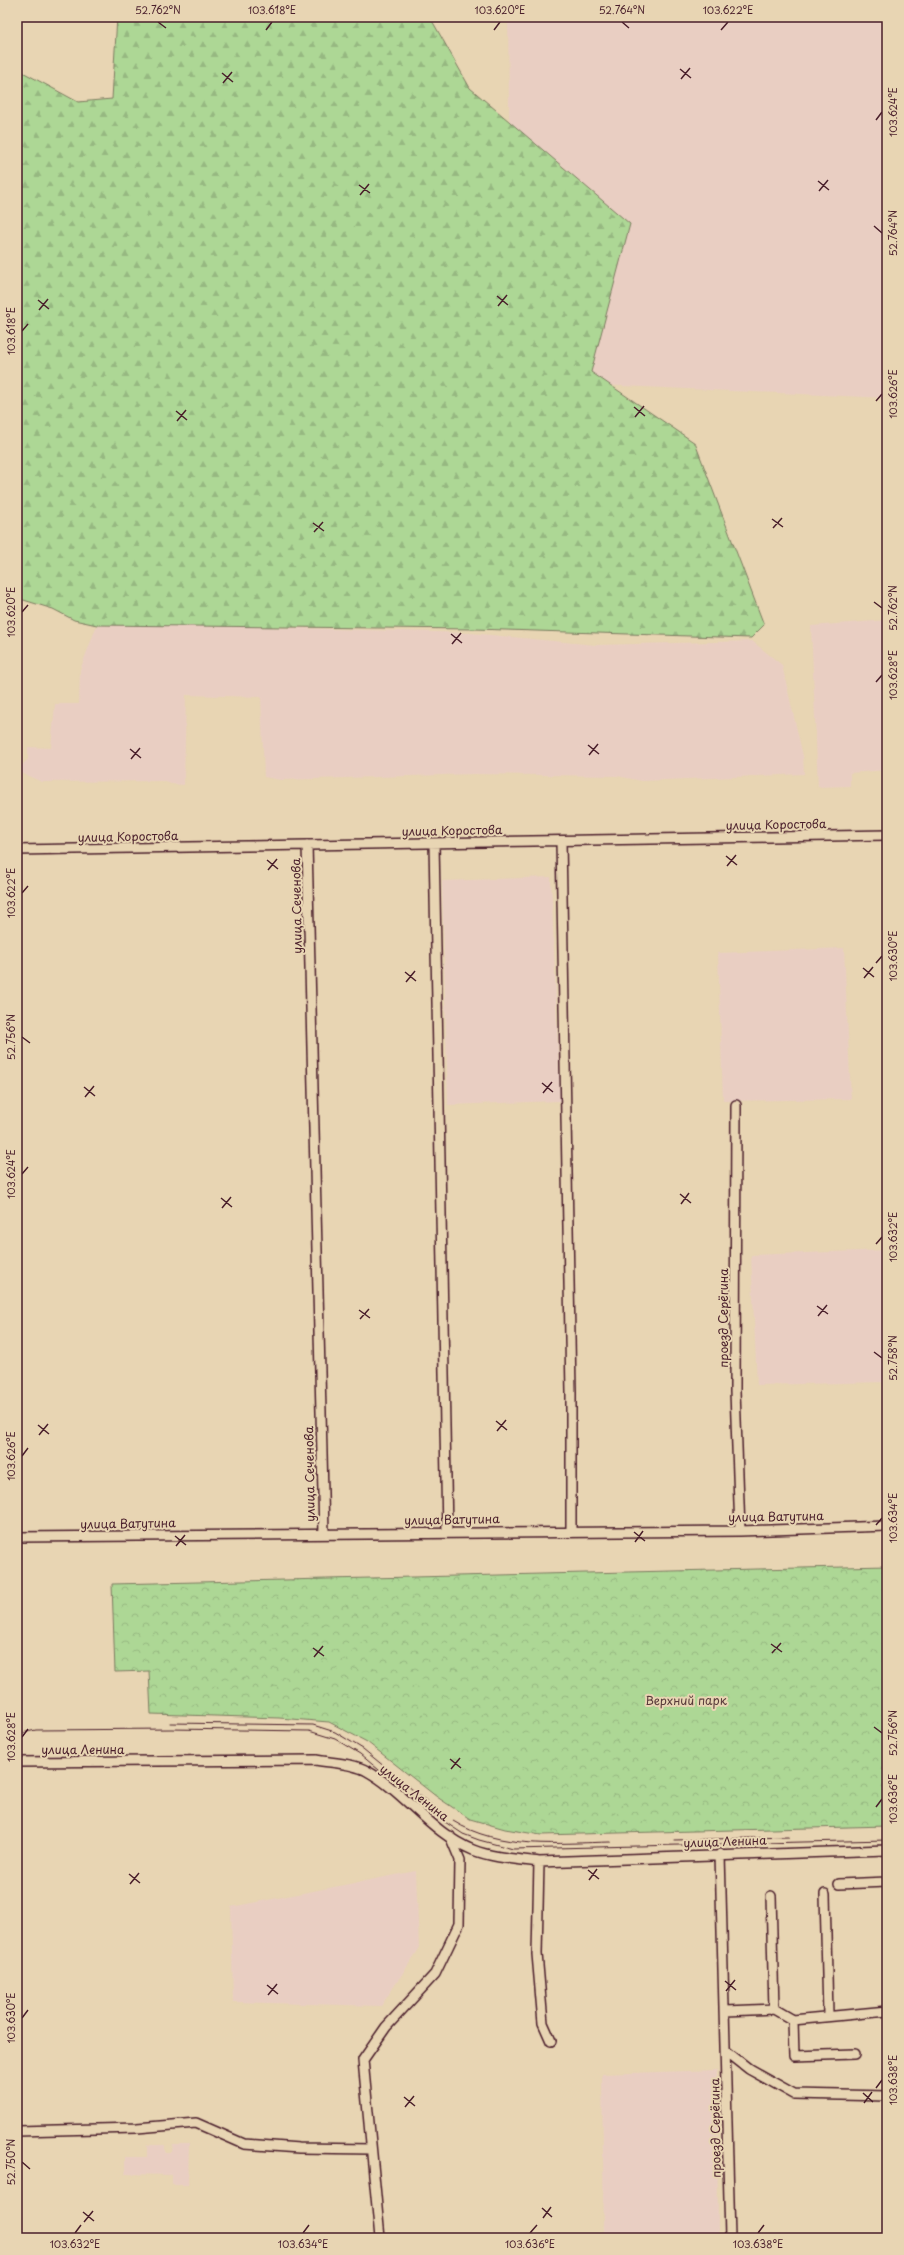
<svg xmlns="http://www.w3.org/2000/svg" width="904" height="2255" viewBox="0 0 904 2255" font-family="'Playpen Sans',sans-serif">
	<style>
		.built { fill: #e9cec2 }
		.forest { fill: url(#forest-firs); stroke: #7c7b60 }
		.park { fill: url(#park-crowns); stroke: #7c7b60 }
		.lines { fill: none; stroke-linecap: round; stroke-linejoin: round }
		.minor-casing { stroke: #4a1f2b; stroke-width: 12 }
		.minor { stroke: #e8d5b3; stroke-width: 9 }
		.tram { stroke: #4a1f2b; stroke-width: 1 }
		.ticks { fill: none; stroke: #4a1f2b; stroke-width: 1.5 }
		.labels { text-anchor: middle; stroke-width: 4; stroke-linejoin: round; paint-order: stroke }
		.street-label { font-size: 12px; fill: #4a1f2b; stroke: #e8d5b3 }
		.park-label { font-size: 12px; fill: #593b3b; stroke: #e8d5b3 }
		.neatline { fill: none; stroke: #4a1f2b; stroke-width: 1.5 }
		.ticks-label { font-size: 10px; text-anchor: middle; fill: #4a1f2b }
	</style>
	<defs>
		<pattern id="forest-firs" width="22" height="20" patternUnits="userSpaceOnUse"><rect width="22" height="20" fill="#add795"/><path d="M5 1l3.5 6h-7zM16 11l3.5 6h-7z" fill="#96b881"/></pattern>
		<pattern id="park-crowns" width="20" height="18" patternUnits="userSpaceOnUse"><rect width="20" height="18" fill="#add795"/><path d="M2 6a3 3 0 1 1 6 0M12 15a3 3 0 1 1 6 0" fill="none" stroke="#96b881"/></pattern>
	</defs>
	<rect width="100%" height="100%" fill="#e8d5b3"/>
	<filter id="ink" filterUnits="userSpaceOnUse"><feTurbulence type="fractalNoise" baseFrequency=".025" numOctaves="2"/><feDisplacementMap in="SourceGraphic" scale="8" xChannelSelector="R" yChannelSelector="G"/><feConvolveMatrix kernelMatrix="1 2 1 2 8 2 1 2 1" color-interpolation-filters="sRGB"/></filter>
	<g filter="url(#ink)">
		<path class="built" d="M508,17H887V398L512,381Z
			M887,620V770L850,773V786L818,787L811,626Z
			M97,625L261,627L470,633L596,645L752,641L782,665L803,756L804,774L642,781L617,776L474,774L281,780L264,777L261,697L186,695L184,785L171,784L163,781L42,782L17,771L28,759V747L51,748L55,704H79L80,670Z
			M551,877L560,1101L448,1105L442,881Z
			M844,948L851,1099L723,1101L718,953Z
			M886,1250V1382L757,1385L751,1255Z
			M416,1871L419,1949L381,2006L233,2002L231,1907Z
			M717,2070L718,2238H604L602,2074Z
			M173,2144H189L188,2185H172V2175L125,2174V2157H147V2145H165V2152H172Z"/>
		<path class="forest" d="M117,17H430L470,88L630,224L591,372L695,443L764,625L751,638L475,629L97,625L74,620L53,609L17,598V69L78,102L112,99Z"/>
		<path class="park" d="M887,1566V1826L541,1835L505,1829L470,1819L437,1797L367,1742L329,1722L279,1718L151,1714L149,1671L115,1672L112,1584Z"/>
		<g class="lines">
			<defs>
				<path id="minor" d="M561,841L571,1392V1531
					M434,843L447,1532
					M307,845L324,1534
					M17,850L887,835
					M736,1105L735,1391L740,1531
					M17,1537L740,1531L887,1526
					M17,1762L316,1760C332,1763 352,1763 367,1771C405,1792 431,1833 473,1850C494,1858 516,1859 539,1862L887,1850
					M720,1854L730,2238
					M539,1862L537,1954L543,2023L551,2041
					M839,1884L887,1882
					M825,1894L828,2015
					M771,1896L774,2009
					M726,2011L774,2009L793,2020L794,2056L855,2054
					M793,2020L887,2011
					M726,2051L749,2069L794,2094L887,2096
					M17,2131L137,2128L196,2123L244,2144L299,2148L371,2149
					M380,2238L363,2060L386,2027L435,1974L459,1924L460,1860L450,1836"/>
			</defs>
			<use href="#minor" class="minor-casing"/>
			<use href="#minor" class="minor"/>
			<path class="tram" d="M170,1723L313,1725L335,1732L363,1749L441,1813
				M17,1734L36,1730L171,1729L309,1731L335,1739L360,1754L424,1808L463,1834L479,1840L513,1849L887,1840
				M453,1821C499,1850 559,1843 611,1842
				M675,1840L789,1837"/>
		</g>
	</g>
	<path class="ticks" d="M158,22L166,28M622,22L629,28M266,30L272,22M494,30L500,22M721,30L728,22M680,69L691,78M222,73L233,82M681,79L690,68M223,83L232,72M876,120L882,112M818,181L829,190M359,185L370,193M819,191L828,180M360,195L369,184M874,226L882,233M497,296L508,305M38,300L49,309M498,306L507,295M39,310L48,299M22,331L28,324M876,401L882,394M634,407L645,416M176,411L187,420M635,417L644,406M177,421L186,410M772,519L783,527M313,523L324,531M773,528L782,518M314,532L323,522M874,602L882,608M22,612L28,605M451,634L462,643M452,644L461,633M876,682L882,675M588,745L599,754M130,749L141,758M589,755L598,744M131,759L140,748M726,856L737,865M267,860L278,869M727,866L736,855M268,870L277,859M22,893L28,886M876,963L882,956M863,968L874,977M405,972L416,981M864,978L873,967M406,982L415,971M22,1037L30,1043M542,1083L553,1092M84,1087L95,1096M543,1093L552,1082M85,1097L94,1086M22,1174L28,1167M680,1194L691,1203M221,1198L232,1207M681,1204L689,1193M222,1208L231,1197M876,1244L882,1237M817,1306L828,1314M359,1310L370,1318M818,1316L827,1305M360,1319L369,1309M874,1352L882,1358M496,1421L507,1430M38,1425L49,1434M497,1431L506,1420M39,1435L48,1424M22,1456L28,1448M876,1525L882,1518M634,1532L645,1541M175,1536L186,1545M635,1542L643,1531M176,1546L185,1535M771,1644L782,1652M313,1648L324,1656M772,1653L781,1643M314,1657L323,1646M874,1727L882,1733M22,1737L28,1729M450,1759L461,1768M451,1769L460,1758M876,1807L882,1799M588,1870L599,1879M129,1874L140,1883M589,1880L597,1869M130,1884L139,1873M725,1981L736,1990M267,1985L278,1994M726,1991L735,1980M268,1995L277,1984M22,2018L28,2010M876,2088L882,2080M863,2093L873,2102M404,2097L415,2106M864,2103L872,2092M405,2107L414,2096M22,2162L30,2169M542,2208L552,2217M83,2212L94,2221M543,2218L551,2207M84,2222L93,2211M75,2233L81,2225M303,2233L309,2225M530,2233L537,2225M758,2233L764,2225"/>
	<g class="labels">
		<g class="street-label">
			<text transform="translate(776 825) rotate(-1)" y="4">улица Коростова</text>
			<text transform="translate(452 831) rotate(-1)" y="4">улица Коростова</text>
			<text transform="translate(128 837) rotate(-1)" y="4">улица Коростова</text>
			<text transform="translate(297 906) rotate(-91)" y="4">улица Сеченова</text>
			<text transform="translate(724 1318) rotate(-90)" y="4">проезд Серёгина</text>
			<text transform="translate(310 1474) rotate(-91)" y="4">улица Сеченова</text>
			<text transform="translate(776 1517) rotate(-1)" y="4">улица Ватутина</text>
			<text transform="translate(452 1520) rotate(-1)" y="4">улица Ватутина</text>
			<text transform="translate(128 1524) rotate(-1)" y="4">улица Ватутина</text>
			<text x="83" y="1754">улица Ленина</text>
			<text transform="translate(414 1793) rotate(38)" y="4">улица Ленина</text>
			<text transform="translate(725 1842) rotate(-2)" y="4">улица Ленина</text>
			<text transform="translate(716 2128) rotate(-91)" y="4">проезд Серёгина</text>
		</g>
		<g class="park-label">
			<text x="686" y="1705">Верхний парк</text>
		</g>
	</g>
	<rect width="904" height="2255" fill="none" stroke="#e8d5b3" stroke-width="44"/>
	<rect x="22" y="22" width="860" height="2211" class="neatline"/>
	<g class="ticks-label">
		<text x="158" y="14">52.762°N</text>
		<text x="272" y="14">103.618°E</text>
		<text x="500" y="14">103.620°E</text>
		<text x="622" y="14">52.764°N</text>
		<text x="728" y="14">103.622°E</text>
		<text transform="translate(893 112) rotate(-90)" y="4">103.624°E</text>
		<text transform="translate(893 233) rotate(-90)" y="4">52.764°N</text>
		<text transform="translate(11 331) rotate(-90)" y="4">103.618°E</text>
		<text transform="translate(893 394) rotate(-90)" y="4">103.626°E</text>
		<text transform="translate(893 608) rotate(-90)" y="4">52.762°N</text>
		<text transform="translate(11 612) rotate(-90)" y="4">103.620°E</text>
		<text transform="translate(893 675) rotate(-90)" y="4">103.628°E</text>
		<text transform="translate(11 893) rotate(-90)" y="4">103.622°E</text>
		<text transform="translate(893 956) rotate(-90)" y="4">103.630°E</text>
		<text transform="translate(11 1037) rotate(-90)" y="4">52.756°N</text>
		<text transform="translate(11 1174) rotate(-90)" y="4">103.624°E</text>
		<text transform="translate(893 1237) rotate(-90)" y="4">103.632°E</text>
		<text transform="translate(893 1358) rotate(-90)" y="4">52.758°N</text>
		<text transform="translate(11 1456) rotate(-90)" y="4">103.626°E</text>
		<text transform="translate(893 1518) rotate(-90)" y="4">103.634°E</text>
		<text transform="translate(893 1733) rotate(-90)" y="4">52.756°N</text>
		<text transform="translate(11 1737) rotate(-90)" y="4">103.628°E</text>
		<text transform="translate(893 1799) rotate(-90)" y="4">103.636°E</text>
		<text transform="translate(11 2018) rotate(-90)" y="4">103.630°E</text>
		<text transform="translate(893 2080) rotate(-90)" y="4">103.638°E</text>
		<text transform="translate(11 2162) rotate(-90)" y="4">52.750°N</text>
		<text x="75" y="2248">103.632°E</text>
		<text x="303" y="2248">103.634°E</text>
		<text x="530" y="2248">103.636°E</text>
		<text x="758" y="2248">103.638°E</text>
	</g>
</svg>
